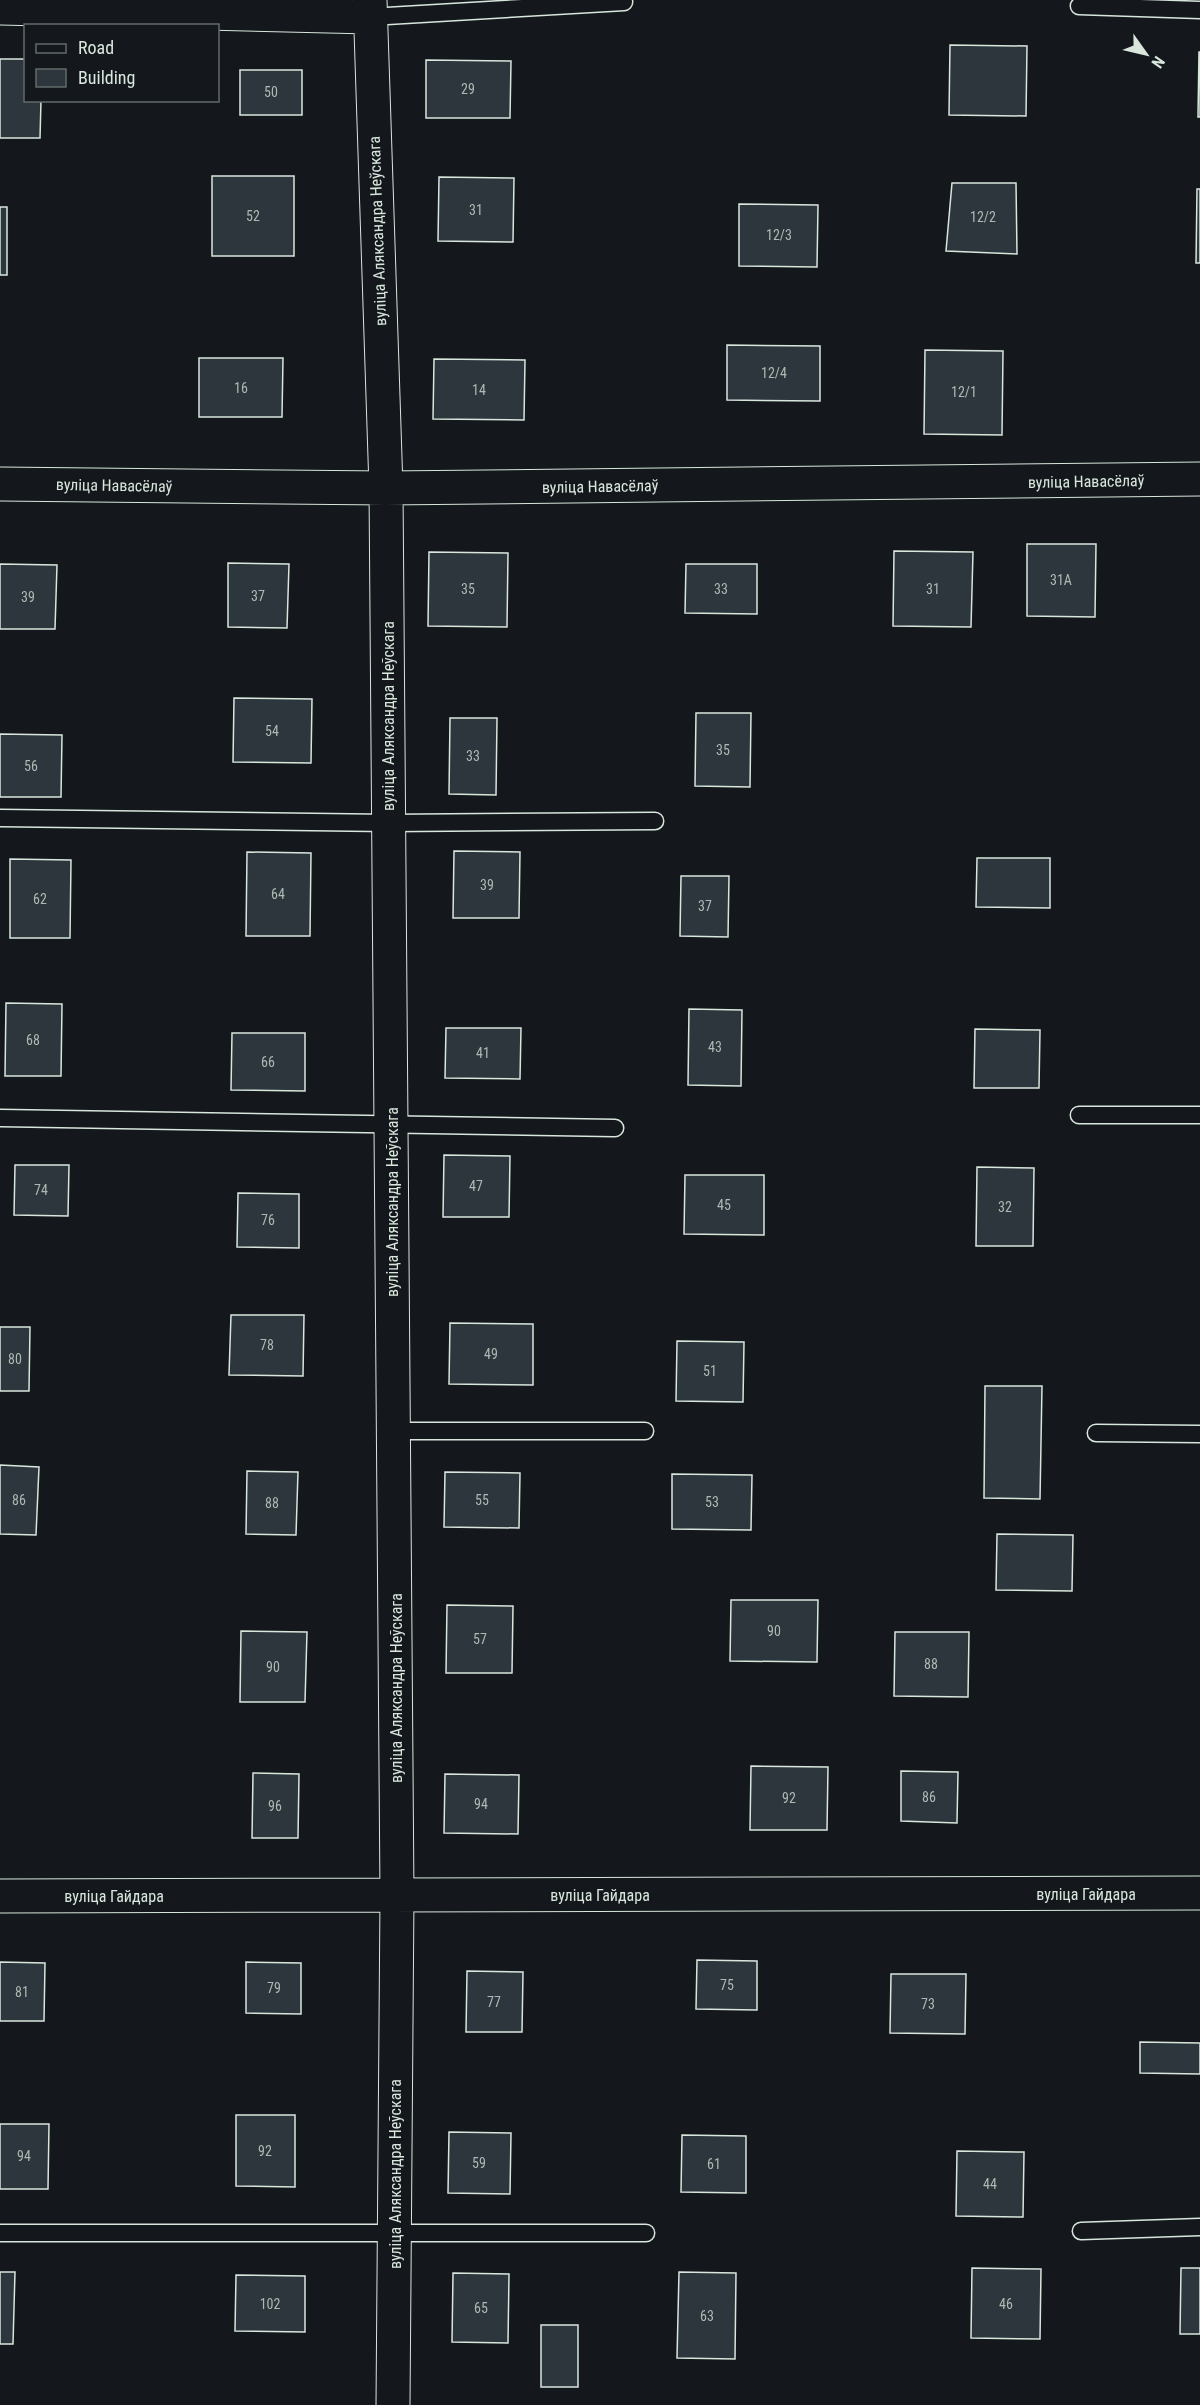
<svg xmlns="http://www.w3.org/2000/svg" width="1200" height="2405" viewBox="0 0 1200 2405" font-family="'Roboto Condensed',sans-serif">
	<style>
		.building { fill: #2c363c; stroke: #d8e6dc; stroke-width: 1.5 }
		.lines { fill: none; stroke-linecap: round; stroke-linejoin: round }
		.lane-casing { stroke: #d8e6dc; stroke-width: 19 }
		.street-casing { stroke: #d8e6dc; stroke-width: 35 }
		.lane { stroke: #14181c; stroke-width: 16 }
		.street { stroke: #14181c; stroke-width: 33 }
		.labels { text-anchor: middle; stroke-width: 4.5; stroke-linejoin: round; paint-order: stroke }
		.number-label { font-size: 14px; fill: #adbab4 }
		.street-label { font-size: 16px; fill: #d8e6dc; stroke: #14181c }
	</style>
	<rect width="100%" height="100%" fill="#14181c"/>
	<path class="building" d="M950,45L1027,46L1026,116L949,115Z
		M1199,52H1200V117H1198Z
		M0,59H26V100H41L40,138H0Z
		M426,60L511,61L510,118H426Z
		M240,70H302V115H240Z
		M212,176H294V256H212Z
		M439,177L514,178L513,242L438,241Z
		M952,183H1016L1017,254L946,251Z
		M1197,189H1200V263H1196Z
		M739,204L818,205L817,267L739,266Z
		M0,207H7V275H0Z
		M727,345L820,346V401L727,400Z
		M925,350L1003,351L1002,435L924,434Z
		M199,358H283L282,417H199Z
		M434,359L525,360L524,420L433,419Z
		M1027,544H1096L1095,617L1027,616Z
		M894,551L973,552L971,627L893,626Z
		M429,552L508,553L507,627L428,626Z
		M228,563L289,564L287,628L228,627Z
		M0,564L57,565L55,629H0Z
		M686,564H757V614L685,613Z
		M234,698L312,699L311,763L233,762Z
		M696,713H751L750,787L695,786Z
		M450,718H497L496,795L449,794Z
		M0,734L62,735L61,797H0Z
		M454,851L520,852L519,918H453Z
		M247,852L311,853L310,936H246Z
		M977,858H1050V908L976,907Z
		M10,859L71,860L70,938H10Z
		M681,876H729L728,937L680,936Z
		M6,1003L62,1004L61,1076H5Z
		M689,1009L742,1010L741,1086L688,1085Z
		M446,1028H521L520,1079L445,1078Z
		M975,1029L1040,1030L1039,1088H974Z
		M232,1033H305V1091L231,1090Z
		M444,1155L510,1156L509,1217H443Z
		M15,1165H69L68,1216L14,1215Z
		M977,1167L1034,1168L1033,1246H976Z
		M685,1175H764V1235L684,1234Z
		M238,1193L299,1194V1248L237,1247Z
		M231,1315H304L303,1376L229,1375Z
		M450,1323L533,1324V1385L449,1384Z
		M0,1327H30L29,1391H0Z
		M677,1341L744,1342L743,1402L676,1401Z
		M985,1386H1042L1040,1499L984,1498Z
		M0,1465L39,1467L36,1535L0,1534Z
		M247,1471L298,1472L296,1535L246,1534Z
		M445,1472L520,1473L519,1528L444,1527Z
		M672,1474L752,1475L751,1530L672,1529Z
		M997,1534L1073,1535L1072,1591L996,1590Z
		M731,1600H818L817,1662L730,1661Z
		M447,1605L513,1606L512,1673H446Z
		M241,1631L307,1632L305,1702H240Z
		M895,1632H969L968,1697L894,1696Z
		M751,1766L828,1767L827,1830H750Z
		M901,1771L958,1772L957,1823L901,1821Z
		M253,1773L299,1774L298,1838H252Z
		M445,1774L519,1775L518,1834L444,1833Z
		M697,1960L757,1961V2010L696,2009Z
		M0,1962L45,1963L44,2021H0Z
		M246,1962L301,1963V2014L246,2013Z
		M467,1971L523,1972L522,2032H466Z
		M891,1974H966L965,2034L890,2033Z
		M1140,2042L1200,2043V2074L1140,2073Z
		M236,2115H295V2187L236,2186Z
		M0,2124H49L48,2189H0Z
		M449,2132L511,2133L510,2194L448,2193Z
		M682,2135L746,2136V2193L681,2192Z
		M957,2151L1024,2152L1023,2217L956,2216Z
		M972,2268L1041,2269L1040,2339L971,2338Z
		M1181,2268H1200V2334H1180Z
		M0,2272H15L13,2344H0Z
		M679,2272L736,2273L735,2359L677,2358Z
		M453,2273L509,2274L508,2343L452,2342Z
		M236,2275L305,2276V2332L235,2331Z
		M541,2325H578V2387H541Z"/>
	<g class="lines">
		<defs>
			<path id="lane" d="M1079,6L1200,10
				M370,17L624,2
				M0,818L389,823L655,821
				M1079,1115H1200
				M0,1118L615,1128
				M394,1431H645
				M1096,1433L1200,1434
				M1081,2231L1200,2227
				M0,2233H646"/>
			<path id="street" d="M370,0L386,488L397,1896L393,2405
				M0,8L370,17
				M0,484L386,488L1200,479
				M0,1896L1200,1893"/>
		</defs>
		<use href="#lane" class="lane-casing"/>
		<use href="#street" class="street-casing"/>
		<use href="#lane" class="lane"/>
		<use href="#street" class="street"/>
	</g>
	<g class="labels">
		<g class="number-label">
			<text x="468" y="94">29</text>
			<text x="271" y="97">50</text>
			<text x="476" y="215">31</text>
			<text x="253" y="221">52</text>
			<text x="983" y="222">12/2</text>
			<text x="779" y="240">12/3</text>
			<text x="774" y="378">12/4</text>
			<text x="241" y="393">16</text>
			<text x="479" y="395">14</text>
			<text x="964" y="397">12/1</text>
			<text x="1061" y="585">31А</text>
			<text x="468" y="594">35</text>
			<text x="721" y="594">33</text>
			<text x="933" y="594">31</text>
			<text x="258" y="601">37</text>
			<text x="28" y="602">39</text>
			<text x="272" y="736">54</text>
			<text x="723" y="755">35</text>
			<text x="473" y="761">33</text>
			<text x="31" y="771">56</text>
			<text x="487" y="890">39</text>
			<text x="278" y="899">64</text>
			<text x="40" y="904">62</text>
			<text x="705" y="911">37</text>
			<text x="33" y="1045">68</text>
			<text x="715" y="1052">43</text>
			<text x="483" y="1058">41</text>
			<text x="268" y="1067">66</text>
			<text x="476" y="1191">47</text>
			<text x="41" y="1195">74</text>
			<text x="724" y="1210">45</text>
			<text x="1005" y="1212">32</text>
			<text x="268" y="1225">76</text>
			<text x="267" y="1350">78</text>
			<text x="491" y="1359">49</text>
			<text x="15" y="1364">80</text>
			<text x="710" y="1376">51</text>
			<text x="19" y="1505">86</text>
			<text x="482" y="1505">55</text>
			<text x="712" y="1507">53</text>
			<text x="272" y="1508">88</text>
			<text x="774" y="1636">90</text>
			<text x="480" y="1644">57</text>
			<text x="931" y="1669">88</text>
			<text x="273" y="1672">90</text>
			<text x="929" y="1802">86</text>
			<text x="789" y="1803">92</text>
			<text x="481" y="1809">94</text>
			<text x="275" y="1811">96</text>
			<text x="727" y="1990">75</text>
			<text x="274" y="1993">79</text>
			<text x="22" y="1997">81</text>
			<text x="494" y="2007">77</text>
			<text x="928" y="2009">73</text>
			<text x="265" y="2156">92</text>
			<text x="24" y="2161">94</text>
			<text x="479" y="2168">59</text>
			<text x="714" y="2169">61</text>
			<text x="990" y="2189">44</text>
			<text x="270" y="2309">102</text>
			<text x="1006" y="2309">46</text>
			<text x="481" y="2313">65</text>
			<text x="707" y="2321">63</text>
		</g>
		<g class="street-label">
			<text transform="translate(377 231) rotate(-92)" y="6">вуліца Аляксандра Неўскага</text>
			<text transform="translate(1086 481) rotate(-1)" y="6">вуліца Навасёлаў</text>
			<text transform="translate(114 485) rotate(1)" y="6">вуліца Навасёлаў</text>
			<text transform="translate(600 486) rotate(-1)" y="6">вуліца Навасёлаў</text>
			<text transform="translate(388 716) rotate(-90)" y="6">вуліца Аляксандра Неўскага</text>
			<text transform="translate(392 1202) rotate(-90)" y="6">вуліца Аляксандра Неўскага</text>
			<text transform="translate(396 1688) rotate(-90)" y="6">вуліца Аляксандра Неўскага</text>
			<text x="1086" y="1900">вуліца Гайдара</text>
			<text x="600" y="1901">вуліца Гайдара</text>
			<text x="114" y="1902">вуліца Гайдара</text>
			<text transform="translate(395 2174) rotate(-90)" y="6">вуліца Аляксандра Неўскага</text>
		</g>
	</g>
	<rect x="24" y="24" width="195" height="78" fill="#14181c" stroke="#626a69" stroke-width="1.5"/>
	<rect x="36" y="44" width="30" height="9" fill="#14181c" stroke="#626a69" stroke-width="1.5"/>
	<text x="78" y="54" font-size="18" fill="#d8e6dc">Road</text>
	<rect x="36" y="69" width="30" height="18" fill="#2c363c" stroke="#626a69" stroke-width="1.5"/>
	<text x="78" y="84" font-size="18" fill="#d8e6dc">Building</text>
	<g transform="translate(1146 54) rotate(124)" stroke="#14181c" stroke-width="4.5" paint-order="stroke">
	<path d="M0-4.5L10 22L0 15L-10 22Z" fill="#d8e6dc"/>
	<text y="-9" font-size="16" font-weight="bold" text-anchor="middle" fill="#d8e6dc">N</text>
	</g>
</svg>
